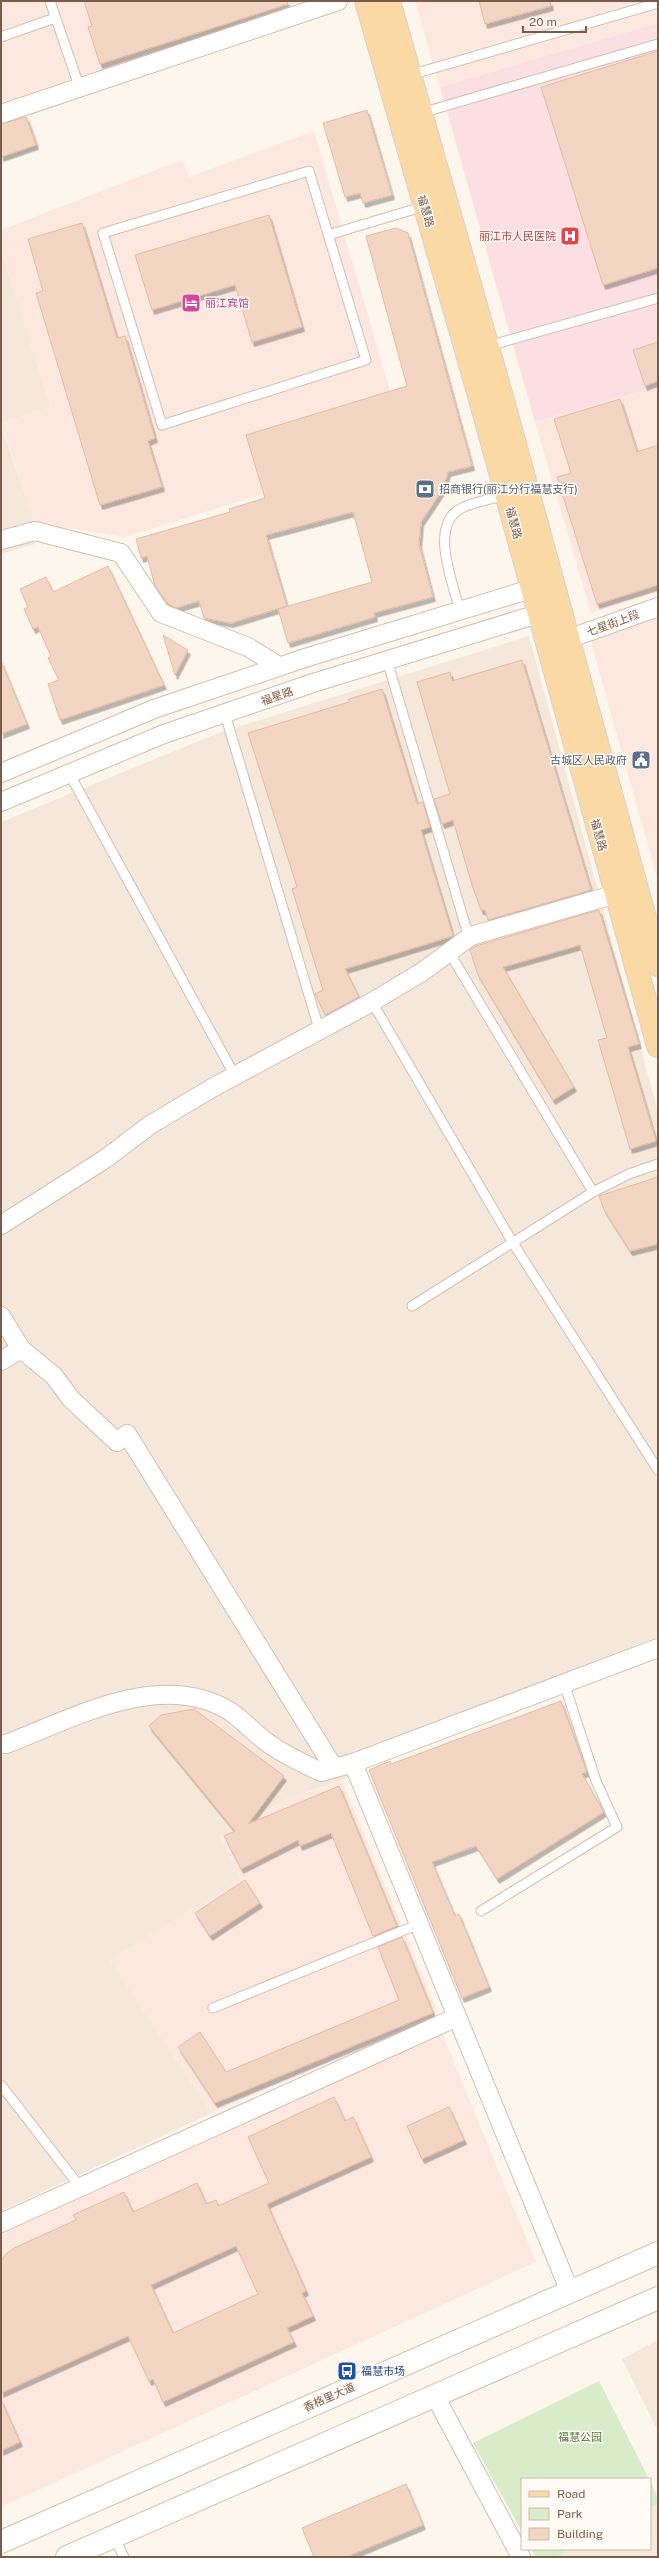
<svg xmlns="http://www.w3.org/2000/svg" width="659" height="2558" viewBox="0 0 659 2558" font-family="'Public Sans','Noto Sans SC',sans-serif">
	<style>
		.residential { fill: #f5e8da }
		.commercial { fill: #fde8e0 }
		.medical { fill: #fbdfe3 }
		.green { fill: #d8ecc9 }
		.building { fill: #f3d5c3; stroke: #e6bba3; fill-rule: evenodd; filter: url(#shadow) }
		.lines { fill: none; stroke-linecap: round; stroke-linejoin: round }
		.service-casing { stroke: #d1beb0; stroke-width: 11 }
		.minor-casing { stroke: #d1beb0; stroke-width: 20 }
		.secondary-casing { stroke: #d6c0b0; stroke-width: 24 }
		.primary-casing { stroke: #dad1cd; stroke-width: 24 }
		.service { stroke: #fff; stroke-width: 9 }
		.minor { stroke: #fff; stroke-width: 18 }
		.secondary { stroke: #fff; stroke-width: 22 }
		.primary { stroke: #fbd9a5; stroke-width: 22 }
		.labels { text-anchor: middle; stroke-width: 3; stroke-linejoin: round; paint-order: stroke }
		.street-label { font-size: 11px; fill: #7a5c4d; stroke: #fffaf3 }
		.health-label { font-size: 11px; fill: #be3a42; stroke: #fffaf3; text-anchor: end }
		.hotel-label { font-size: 11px; fill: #b23c85; stroke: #fffaf3; text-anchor: start }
		.service-label { font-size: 11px; fill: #4e5e75; stroke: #fffaf3; text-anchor: start }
		.transit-label { font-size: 11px; fill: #164399; stroke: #fffaf3; text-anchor: start }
		.park-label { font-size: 11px; fill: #537a41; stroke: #fffaf3 }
	</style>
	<defs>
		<filter id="shadow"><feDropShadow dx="2.5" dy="4.5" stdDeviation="0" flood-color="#0004"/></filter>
	</defs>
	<rect width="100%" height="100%" fill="#fdf6ec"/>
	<path class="residential" d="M27,112L40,147L1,162V121Z
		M1,250L51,407L1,423Z
		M1,425L35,523V544L1,554Z
		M529,636L658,1112V1637L345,1759L351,1777L285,1800L220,1836L242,1879L110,1960L212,2113L1,2211V822L221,732Z
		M658,2340V2431L622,2359Z
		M658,2504V2557H556L571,2549H650V2508Z"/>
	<path class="commercial" d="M1,1H303L1,105Z
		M415,1H658V23L440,87Z
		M314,131L407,449L125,537L35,523L1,423L51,407L1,250V230L182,160L189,177Z
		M658,386V592L591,613L535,422Z
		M658,616V881L590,639Z
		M342,1781L438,2013L212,2113L110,1960L242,1879L220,1836L285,1800Z
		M442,2033L536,2262L1,2507V2232Z"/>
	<path class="medical" d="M658,23V386L535,422L440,87Z"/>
	<path class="green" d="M599,2381L649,2479H522V2532L473,2443Z
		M650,2481L658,2497V2504L650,2508Z
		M531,2549H571L556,2557H536Z"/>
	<path class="building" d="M84,1H287L288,4L100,64L88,27L92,26Z
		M479,1H550L551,6L485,24Z
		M658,51V268L603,285L541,87Z
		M367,110L392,195L363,203L360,193L345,197L323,123Z
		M26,117L36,145L1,157V124Z
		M269,215L302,327L252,342L235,285L152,310L135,255Z
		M82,223L117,338L125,336L155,438L148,441L162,487L100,505L36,293L43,291L28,239Z
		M396,228L408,233L472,466L448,472L443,489L421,522L419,544L433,597L374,613L375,617L288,643L278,609L372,582L353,512L266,535L287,606L231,623L204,618L199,601L176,608L168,604L155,586L147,556L141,558L136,539L230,512L229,509L265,498L246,435L407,386L366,236Z
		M658,342V381L645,386L633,350Z
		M620,399L637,452L658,445V585L597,604L557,477L571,473L554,419Z
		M108,566L164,685L60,720L48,684L59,680L48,658L51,656L38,627L33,629L24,609L28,607L20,589L46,577L53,592Z
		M163,635L188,650L175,675Z
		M522,660L591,890L488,920L485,910H481L472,885L453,820L442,824L434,799L450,794L417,682L450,672L452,681Z
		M1,661L27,724L1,734Z
		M382,689L417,804L423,802L430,827L421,830L453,936L345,969L359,997L325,1015L315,994L323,990L292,889L297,887L248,733L349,702V699Z
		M599,910L639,1044L628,1047L656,1141L630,1149L598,1040L607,1038L580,945L503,967L574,1087L553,1100L478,975L470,950L476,946Z
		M658,1177V1244L630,1251L604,1210L599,1196Z
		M561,1701L587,1772L582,1774L604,1812L497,1879L476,1846L432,1862L455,1916L459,1914L489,1987L462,1998L369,1770L390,1761L391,1764Z
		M194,1709L284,1776L248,1824L339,1786L397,1926L373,1936L331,1833L300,1846L298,1840L241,1869L224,1836L235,1831L149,1726L161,1715Z
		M245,1880L260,1903L210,1936L195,1913Z
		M402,1937L433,2013L215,2103L178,2047L200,2032L226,2072L399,2000L378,1947Z
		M334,2097L345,2121L353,2117L371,2157L267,2204L306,2291L302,2293L313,2316L287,2328L294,2342L163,2402L153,2379L149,2381L128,2336L1,2393V2260L6,2254L14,2248L76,2220L73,2215L124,2192L133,2212L197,2183L206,2204L216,2200L218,2206L269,2183L248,2137ZM236,2246L258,2294L173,2333L151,2285Z
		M449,2107L464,2140L422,2159L407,2126Z
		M1,2400L20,2442L1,2451Z
		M406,2484L423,2525L346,2557H314L302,2528Z"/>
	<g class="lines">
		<defs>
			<path id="service" d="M50,1L79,86
				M1,37L55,18
				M410,75L658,3
				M421,113L658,44
				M309,171L366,360L162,425L103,233Z
				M328,235L425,206
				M488,346L658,298
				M460,611C453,583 427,522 464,507C477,501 493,499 506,495
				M387,660L469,938
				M225,714L320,1032
				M69,773L235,1076
				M449,952L593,1192L629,1174L658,1164
				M372,1002L513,1243L658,1470
				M412,1306L593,1192
				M481,1911L617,1827L596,1781L564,1683
				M213,2008L419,1924
				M1,2085L80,2187
				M114,2537L124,2557"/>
			<path id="minor" d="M1,114L338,1
				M1,540L35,531L121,553L161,613L248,647L280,667
				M568,639L658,607
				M1,773L154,709L305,658L544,585
				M1,802L164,734L313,683L551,610
				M1,1225L105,1159L150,1125L212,1088L372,1002L422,972L471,936L616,894
				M1,1316L21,1349L1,1361
				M21,1349L54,1376L71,1399L117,1442L127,1434L334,1768
				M1,1744H6C72,1719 162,1668 231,1712C244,1721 255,1734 268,1743C284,1755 303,1763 321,1772L353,1763L658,1648
				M353,1763L570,2292
				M1,2223L457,2017
				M435,2396L521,2557"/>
			<path id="secondary" d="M1,2542L658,2253
				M67,2557L658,2298"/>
			<path id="primary" d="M366,1L478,392L658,1046
				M389,1L499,386L658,965"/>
		</defs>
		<use href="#service" class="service-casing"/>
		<use href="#minor" class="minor-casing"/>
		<use href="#secondary" class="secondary-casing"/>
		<use href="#primary" class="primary-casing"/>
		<use href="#service" class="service"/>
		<use href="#minor" class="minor"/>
		<use href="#secondary" class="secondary"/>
		<use href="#primary" class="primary"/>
	</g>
	<defs>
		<symbol id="hospital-square" viewBox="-11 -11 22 22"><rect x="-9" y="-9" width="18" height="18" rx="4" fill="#e0444e" stroke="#fffaf3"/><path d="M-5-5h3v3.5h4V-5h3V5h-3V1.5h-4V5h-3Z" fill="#fff"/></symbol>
		<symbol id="hotel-square" viewBox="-11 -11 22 22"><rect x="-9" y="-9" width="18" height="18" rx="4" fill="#d1479c" stroke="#fffaf3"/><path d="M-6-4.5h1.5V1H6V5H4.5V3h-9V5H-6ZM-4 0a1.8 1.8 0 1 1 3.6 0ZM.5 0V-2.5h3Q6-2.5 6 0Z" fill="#fff"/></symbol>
		<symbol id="bank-square" viewBox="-11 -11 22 22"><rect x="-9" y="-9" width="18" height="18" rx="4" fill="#5c6f8a" stroke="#fffaf3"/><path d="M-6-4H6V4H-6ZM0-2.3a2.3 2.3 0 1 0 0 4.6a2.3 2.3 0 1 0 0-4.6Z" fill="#fff"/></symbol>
		<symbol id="civic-square" viewBox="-11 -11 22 22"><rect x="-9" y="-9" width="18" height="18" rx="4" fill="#5c6f8a" stroke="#fffaf3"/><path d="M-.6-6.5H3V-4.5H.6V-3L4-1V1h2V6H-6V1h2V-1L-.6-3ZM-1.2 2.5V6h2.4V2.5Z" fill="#fff"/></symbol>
		<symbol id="bus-square" viewBox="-11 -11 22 22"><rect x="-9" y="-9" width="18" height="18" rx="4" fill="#1a4fb4" stroke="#fffaf3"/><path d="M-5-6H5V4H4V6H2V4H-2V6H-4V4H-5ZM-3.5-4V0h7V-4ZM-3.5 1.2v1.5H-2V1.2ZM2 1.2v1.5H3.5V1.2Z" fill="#fff"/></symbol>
	</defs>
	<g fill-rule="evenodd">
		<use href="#hospital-square" x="559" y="225" width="22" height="22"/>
		<use href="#hotel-square" x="180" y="292" width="22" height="22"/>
		<use href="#bank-square" x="414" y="478" width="22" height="22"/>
		<use href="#civic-square" x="630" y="749" width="22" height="22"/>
		<use href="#bus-square" x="336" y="2360" width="22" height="22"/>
	</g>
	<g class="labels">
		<g class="street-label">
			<text transform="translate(426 211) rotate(74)" y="4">福慧路</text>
			<text transform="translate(514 523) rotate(75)" y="4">福慧路</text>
			<text transform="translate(613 623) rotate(-20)" y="4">七星街上段</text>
			<text transform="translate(277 696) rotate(-19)" y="4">福星路</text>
			<text transform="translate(599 835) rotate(75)" y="4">福慧路</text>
			<text transform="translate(329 2397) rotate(-24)" y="4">香格里大道</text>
		</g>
		<g class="health-label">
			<text x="556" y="240">丽江市人民医院</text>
		</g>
		<g class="hotel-label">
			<text x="205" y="307">丽江宾馆</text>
		</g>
		<g class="service-label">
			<text x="439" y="493">招商银行(丽江分行福慧支行)</text>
			<text x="627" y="764" text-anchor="end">古城区人民政府</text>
		</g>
		<g class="transit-label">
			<text x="361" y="2375">福慧市场</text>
		</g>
		<g class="park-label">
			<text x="580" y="2441">福慧公园</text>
		</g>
	</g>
	<rect width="659" height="2558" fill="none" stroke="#7a5c4d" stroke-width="4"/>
	<rect x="521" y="2478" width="130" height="72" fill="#fffaf3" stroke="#cabbb1"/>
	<rect x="529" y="2491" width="20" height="6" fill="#fbd9a5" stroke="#cabbb1"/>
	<text x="557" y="2498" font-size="12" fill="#7a5c4d">Road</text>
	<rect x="529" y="2508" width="20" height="12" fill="#d8ecc9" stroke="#cabbb1"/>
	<text x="557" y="2518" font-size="12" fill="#7a5c4d">Park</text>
	<rect x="529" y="2528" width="20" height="12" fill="#f3d5c3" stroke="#cabbb1"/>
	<text x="557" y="2538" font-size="12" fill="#7a5c4d">Building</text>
	<path d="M523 26v6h63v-6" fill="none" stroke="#7a5c4d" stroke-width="2"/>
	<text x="529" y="26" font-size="12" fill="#7a5c4d" stroke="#fffaf3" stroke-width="3" paint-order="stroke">20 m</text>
</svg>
